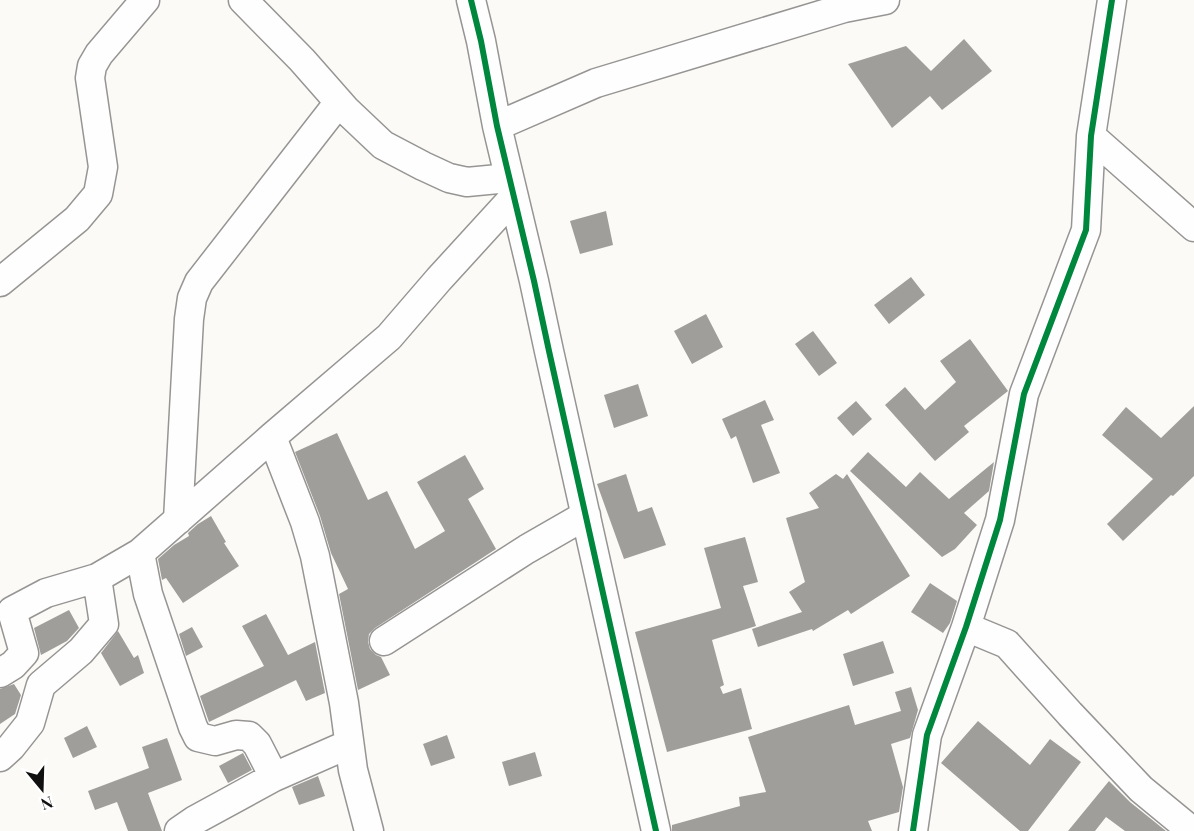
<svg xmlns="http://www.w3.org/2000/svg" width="1194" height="831" viewBox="0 0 1194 831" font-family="'Playfair Display',serif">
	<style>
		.building { fill: #a09e9b }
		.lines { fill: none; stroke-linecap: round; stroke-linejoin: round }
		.minor-casing { stroke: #969594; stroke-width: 31 }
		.minor { stroke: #fffefe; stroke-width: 28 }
		.cycleway-casing { stroke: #fff; stroke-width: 10 }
		.cycleway { stroke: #00873e; stroke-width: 6 }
	</style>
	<rect width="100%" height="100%" fill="#fcfaf6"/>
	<path class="building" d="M964,39L992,71L942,110L930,96L892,128L848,64L906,46L931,71Z
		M606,211L613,245L580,254L570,221Z
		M911,277L925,295L889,324L874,305Z
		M706,314L723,347L692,364L674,331Z
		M813,331L837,363L819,376L795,344Z
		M970,339L1008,391L964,426L969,432L935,461L885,405L905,387L925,410L956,382L940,361Z
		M638,384L648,416L614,428L604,395Z
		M765,400L774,420L761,425L780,473L753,483L736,436L731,439L722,419Z
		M856,401L872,419L853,436L837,418Z
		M1194,406V476L1173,496L1171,495L1123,541L1107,524L1153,479L1102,435L1126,407L1161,438Z
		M337,433L368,500L387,491L415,549L445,531L417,482L465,455L484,489L468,499L496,549L375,628L369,634L368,642L370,649L376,655L381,657L390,675L358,690L339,594L348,589L331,553L320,516L295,452Z
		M868,452L906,487L920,472L949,499L994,462L989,491L964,513L977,525L955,549L942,557L850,471Z
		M626,474L638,512L652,507L666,545L624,559L597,484Z
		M836,474L843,479L847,474L910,576L851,614L848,610L813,631L812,629L758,647L752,629L802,612L789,592L805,582L786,518L819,508L809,493Z
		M211,516L226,542L224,543L239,566L183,603L166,578L162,580L158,559L174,545L189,536L188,533L198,524Z
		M745,537L758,582L743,586L756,626L712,640L724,685L720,687L723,694L741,688L752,729L667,752L635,632L721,608L704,548Z
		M930,583L957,601L950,623L943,633L911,612Z
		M69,610L79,628L67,641L41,655L34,628Z
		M266,614L288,655L315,642L325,693L306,701L296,680L209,722L200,696L264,666L242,626Z
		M192,627L203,647L186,656L179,634Z
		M118,631L134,658L138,655L144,673L120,686L101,653Z
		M883,641L894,673L853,686L843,654Z
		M14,684L21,695L15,714L0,724V689Z
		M911,687L918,710L910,738L891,744L903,787L899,812L868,821L872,831H672V825L740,806L739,797L766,792L748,737L849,705L855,725L901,711L895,692Z
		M978,721L1030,765L1050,739L1081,762L1028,831H1020L941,763Z
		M87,726L97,747L73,758L64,738Z
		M447,735L455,758L431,766L423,744Z
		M167,738L182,780L148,793L162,831H128L117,802L95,810L88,791L149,768L142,747Z
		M535,752L542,776L509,786L502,762Z
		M243,753L252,770L228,783L219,766Z
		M318,776L325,796L299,805L292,787Z
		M1109,781L1130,802L1166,831H1125L1106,817L1095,831H1068Z"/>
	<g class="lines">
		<defs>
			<path id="minor" d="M243,0L302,60L346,110L383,145L423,166L449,178L467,182L509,178
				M471,0L481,41L497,126L534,281L549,351L656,831
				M497,126L596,83L844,8L885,0
				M1091,136L1194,227
				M0,282L77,219L98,194L103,167L90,78L92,66L99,54L145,0
				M272,437L305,522L315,556L344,703L353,770L369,831
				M178,520L189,319L192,298L199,282L339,102
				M140,553L148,594L193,727L198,737L215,741L236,735L249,736L257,744L274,777
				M966,627L1007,644L1070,714L1141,789L1192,831
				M384,641L527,549L586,515
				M0,673L13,665L24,653L12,611L46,593L97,578L140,553L272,437L389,337L439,279L514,197
				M0,757L11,747L30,723L41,685L81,651L104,624L97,578
				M179,831L195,820L274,777L349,744
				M913,831L927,735L966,627L1000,520L1024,394L1086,230L1091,136L1112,0"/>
		</defs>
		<use href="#minor" class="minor-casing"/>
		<use href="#minor" class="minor"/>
		<defs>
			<path id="cycleway" d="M471,0L481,41L497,126L534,281L549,351L656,831
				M913,831L927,735L966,627L1000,520L1024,394L1086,230L1091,136L1112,0"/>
		</defs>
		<use href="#cycleway" class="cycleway-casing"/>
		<use href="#cycleway" class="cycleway"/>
	</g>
	<g transform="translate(42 789) rotate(161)" stroke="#ffffff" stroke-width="4.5" paint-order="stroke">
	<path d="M0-4.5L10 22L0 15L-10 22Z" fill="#101010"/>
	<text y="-9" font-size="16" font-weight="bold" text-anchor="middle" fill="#101010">N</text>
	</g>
</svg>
